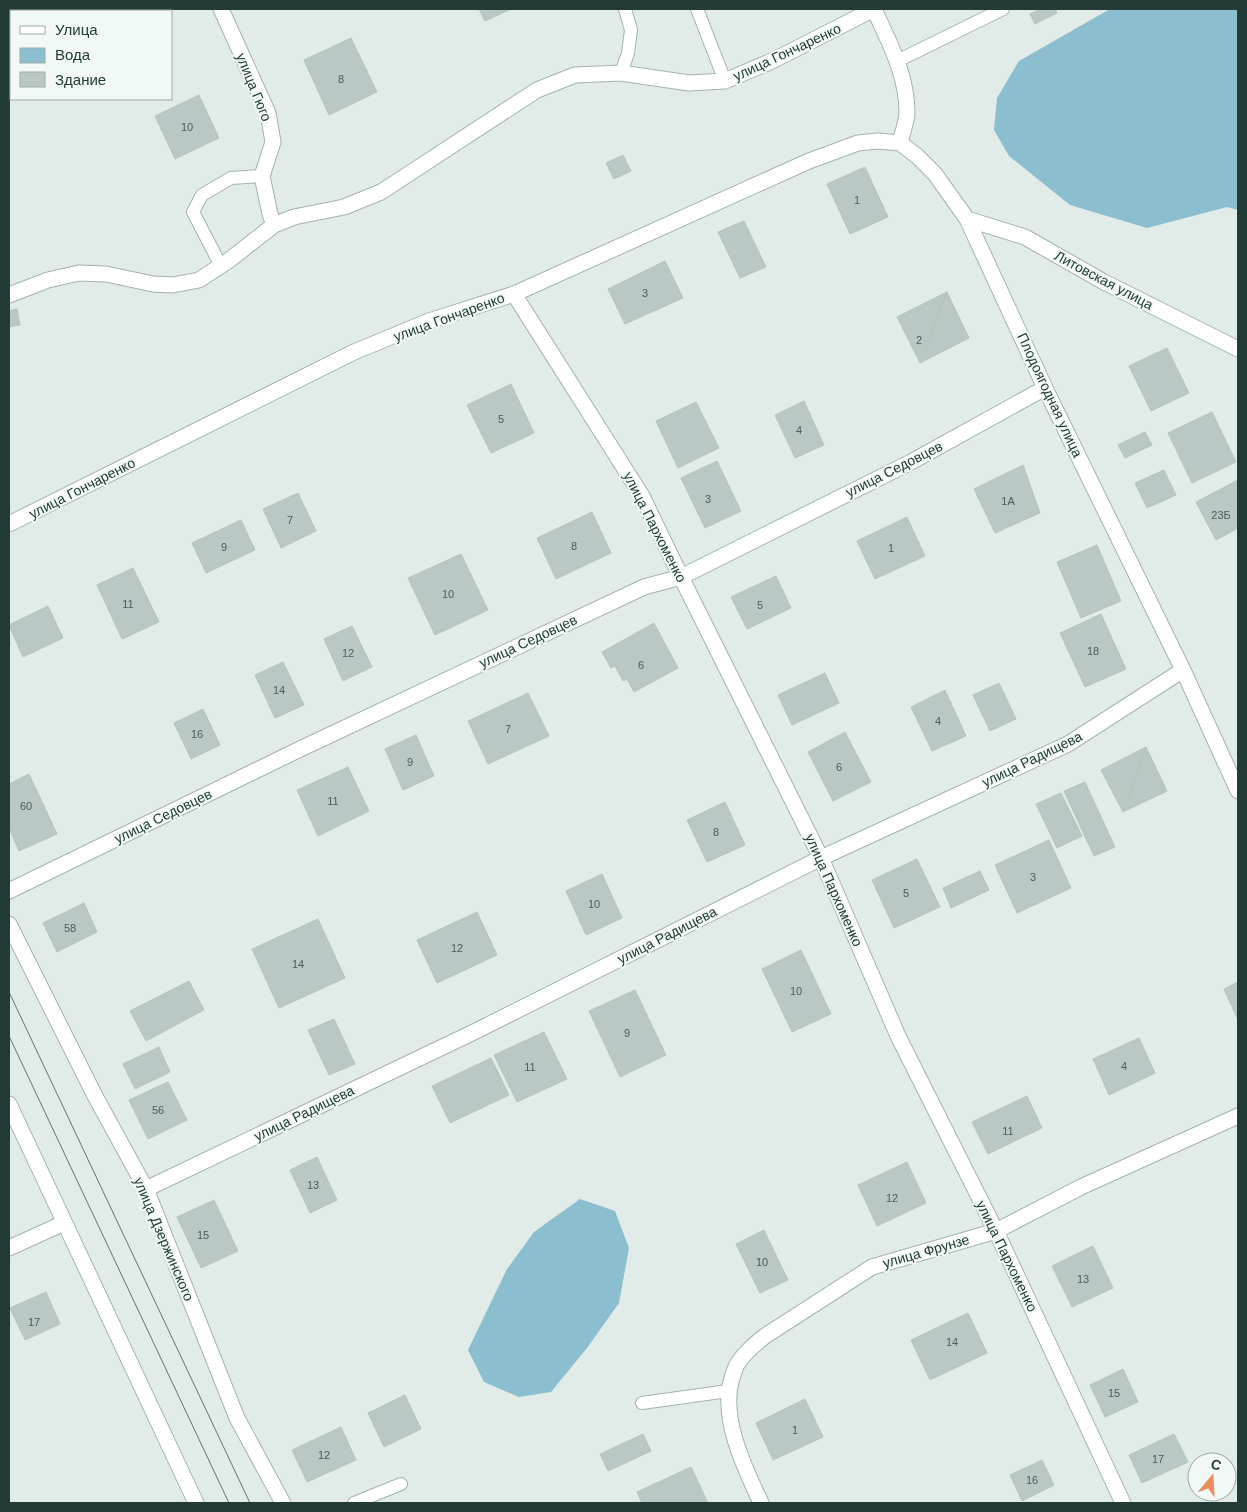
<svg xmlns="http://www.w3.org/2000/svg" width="1247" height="1512" viewBox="0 0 1247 1512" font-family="Helvetica,sans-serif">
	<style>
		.water { fill: #8bbece }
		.building { fill: #b9c8c4; stroke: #b4c4bf }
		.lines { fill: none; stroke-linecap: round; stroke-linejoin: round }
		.lane-casing { stroke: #a4b3ae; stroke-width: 14 }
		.street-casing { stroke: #a4b3ae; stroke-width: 17 }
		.secondary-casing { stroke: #a0b6b0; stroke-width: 17 }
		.lane { stroke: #fff; stroke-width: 12 }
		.street { stroke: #fff; stroke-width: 15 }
		.secondary { stroke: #fff; stroke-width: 15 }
		.tram { stroke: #5c7672; stroke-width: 1 }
		.labels { text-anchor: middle; stroke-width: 4; stroke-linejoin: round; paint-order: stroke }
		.number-label { font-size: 11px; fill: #485e5a }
		.street-label { font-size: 14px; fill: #223b36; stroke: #f1f8f5 }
	</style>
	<rect width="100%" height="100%" fill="#e1ebe7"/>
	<path class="water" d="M1110,9H1238V210L1227,207L1147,228L1070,205L1009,156L994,130L997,98L1019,61Z
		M580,1199L615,1211L629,1248L619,1303L587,1348L551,1392L519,1397L484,1382L468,1350L507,1269L534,1232Z"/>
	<path class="building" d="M98,9H134L129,11H99Z
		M479,9H511L485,21Z
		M1040,9H1055L1057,13L1035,24L1030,14Z
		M351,38L377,92L329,115L304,60Z
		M199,95L219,138L175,159L155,116Z
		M623,155L631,171L614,179L606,163Z
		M865,167L888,217L850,234L827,184Z
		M744,221L766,267L740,278L718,232Z
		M665,261L683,298L625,324L608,289Z
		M947,292L920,363L897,317Z
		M947,292L969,338L920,363Z
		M17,309L20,325L9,327V311Z
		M1167,348L1189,393L1151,411L1129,366Z
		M511,384L534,433L491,453L467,405Z
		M804,401L824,445L795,458L775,415Z
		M696,402L719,448L678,468L656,421Z
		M1212,412L1236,462L1192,483L1168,433Z
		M1145,432L1152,445L1125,458L1118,445Z
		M717,461L741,511L705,528L681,478Z
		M1023,465L1040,513L995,533L974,489Z
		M1164,470L1176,495L1147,508L1135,483Z
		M1238,480V528L1216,540L1196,502Z
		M298,493L316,531L281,548L263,509Z
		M592,512L611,553L556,579L537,538Z
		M907,517L925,556L875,579L857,541Z
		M241,520L255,550L206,573L192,543Z
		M1097,545L1121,601L1081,618L1057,562Z
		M461,554L488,610L435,635L408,578Z
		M133,568L159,622L122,639L97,585Z
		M776,576L791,608L747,629L731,597Z
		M48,606L63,638L23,657L9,625Z
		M1101,614L1126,669L1085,687L1060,633Z
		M654,623L678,668L634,692L627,679L623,681L615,666L611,668L602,652Z
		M352,626L372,667L343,681L324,639Z
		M283,662L304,705L275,718L255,675Z
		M825,673L839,703L792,725L778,695Z
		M999,683L1016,719L990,731L973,695Z
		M945,690L966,736L932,751L911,707Z
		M528,693L549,736L488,764L468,721Z
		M203,709L220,745L191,759L174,723Z
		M845,732L871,782L833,801L808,752Z
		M416,735L434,776L403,790L385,749Z
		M1146,747L1167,791L1123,812Z
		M1146,747L1123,812L1101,770Z
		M348,767L369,811L318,836L297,790Z
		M29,774L57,834L19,851L9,828V784Z
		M1085,782L1115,847L1094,856L1064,791Z
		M1061,793L1082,836L1057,848L1036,804Z
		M725,802L745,845L707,862L687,820Z
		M1049,840L1071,888L1017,913L995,865Z
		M917,859L940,907L894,928L872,880Z
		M980,871L989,890L951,908L943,888Z
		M602,874L622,918L586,935L566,891Z
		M84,903L97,932L57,952L43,923Z
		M477,912L497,955L437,983L417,940Z
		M318,919L345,978L279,1008L252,949Z
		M801,950L831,1014L792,1032L762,969Z
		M189,981L204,1010L146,1041L130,1011Z
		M1238,982V1020L1224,989Z
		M635,990L666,1055L620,1077L589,1011Z
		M334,1019L355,1064L329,1075L308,1030Z
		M544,1032L567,1079L517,1102L494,1055Z
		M1139,1038L1155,1073L1109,1095L1093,1059Z
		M159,1047L170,1072L135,1089L123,1064Z
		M491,1058L509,1095L450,1123L432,1086Z
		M168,1082L187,1120L148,1139L129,1100Z
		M1027,1096L1042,1128L988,1154L972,1122Z
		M317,1157L337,1200L310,1213L290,1170Z
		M907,1162L926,1203L877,1226L858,1185Z
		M214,1200L238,1251L201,1268L177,1217Z
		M764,1230L788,1280L760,1293L736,1244Z
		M1093,1246L1113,1288L1072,1307L1052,1266Z
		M46,1292L60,1324L25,1340L10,1308Z
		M968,1313L987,1353L930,1380L911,1340Z
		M1123,1369L1138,1402L1105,1417L1090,1385Z
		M405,1395L421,1429L384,1447L368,1413Z
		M805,1399L823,1437L773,1460L756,1423Z
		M341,1427L356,1460L307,1482L292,1450Z
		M643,1434L651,1451L608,1471L600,1454Z
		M1174,1434L1188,1462L1142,1483L1129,1455Z
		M1042,1460L1054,1485L1022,1501L1010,1475Z
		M691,1467L708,1503H642L637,1492Z"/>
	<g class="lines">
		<defs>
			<path id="lane" d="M697,9L725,81
				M897,61L1003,9
				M621,73L628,53L631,30L625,9
				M221,266L193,212L202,195L231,178L262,176
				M642,1403L728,1391
				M354,1503L401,1484"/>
			<path id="street" d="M221,9L268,113L273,142L262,176L270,214L274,225
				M874,9C889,42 907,75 907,112C907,122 902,133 900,143L917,156L935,174L967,219L1045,388L1183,670L1238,791
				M967,219L1025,237L1104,282L1238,349
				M514,294L642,496L681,577L821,858L898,1036L996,1231L1123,1503
				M9,295L48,280L79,273L106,274L153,284L173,285L199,280L228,261L274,225L294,217L344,207L381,192L537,90L575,75L621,73L689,83L725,81L774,60L874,9
				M9,524L354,352L429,321L514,294L809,161L858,143L878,141L900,143
				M9,891L296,751L644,587L681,577L911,462L1045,388
				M9,924L95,1096L146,1189L237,1418L283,1503
				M146,1189L476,1031L821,858L1068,744L1183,670
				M9,1248L64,1223
				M761,1503C744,1466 720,1418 732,1378C734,1373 735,1367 738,1363C745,1352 755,1344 765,1336L872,1267L996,1231L1081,1187L1238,1116"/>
			<path id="secondary" d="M9,1104L196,1503"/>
		</defs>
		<use href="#lane" class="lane-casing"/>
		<use href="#street" class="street-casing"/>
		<use href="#secondary" class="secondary-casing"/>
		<use href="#lane" class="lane"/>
		<use href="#street" class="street"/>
		<use href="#secondary" class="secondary"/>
		<path class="tram" d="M9,992L250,1503
			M9,1036L229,1503"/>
	</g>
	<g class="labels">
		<g class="number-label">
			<text x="341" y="83">8</text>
			<text x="187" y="131">10</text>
			<text x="857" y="204">1</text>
			<text x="645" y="297">3</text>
			<text x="919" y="344">2</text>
			<text x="501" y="423">5</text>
			<text x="799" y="434">4</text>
			<text x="708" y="503">3</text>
			<text x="1008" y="505">1А</text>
			<text x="1221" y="519">23Б</text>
			<text x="290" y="524">7</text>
			<text x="574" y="550">8</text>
			<text x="224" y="551">9</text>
			<text x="891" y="552">1</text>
			<text x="448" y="598">10</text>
			<text x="128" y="608">11</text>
			<text x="760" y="609">5</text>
			<text x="1093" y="655">18</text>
			<text x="348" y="657">12</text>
			<text x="641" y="669">6</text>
			<text x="279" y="694">14</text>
			<text x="938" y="725">4</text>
			<text x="508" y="733">7</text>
			<text x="197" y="738">16</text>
			<text x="410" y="766">9</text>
			<text x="839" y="771">6</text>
			<text x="333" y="805">11</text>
			<text x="26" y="810">60</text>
			<text x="716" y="836">8</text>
			<text x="1033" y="881">3</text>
			<text x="906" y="897">5</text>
			<text x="594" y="908">10</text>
			<text x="70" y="932">58</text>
			<text x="457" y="952">12</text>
			<text x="298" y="968">14</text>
			<text x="796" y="995">10</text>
			<text x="627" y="1037">9</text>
			<text x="1124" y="1070">4</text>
			<text x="530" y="1071">11</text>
			<text x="158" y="1114">56</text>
			<text x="1008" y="1135">11</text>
			<text x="313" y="1189">13</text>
			<text x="892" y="1202">12</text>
			<text x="203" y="1239">15</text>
			<text x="762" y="1266">10</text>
			<text x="1083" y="1283">13</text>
			<text x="34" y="1326">17</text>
			<text x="952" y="1346">14</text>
			<text x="1114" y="1397">15</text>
			<text x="795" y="1434">1</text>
			<text x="324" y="1459">12</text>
			<text x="1158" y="1463">17</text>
			<text x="1032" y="1484">16</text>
		</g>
		<g class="street-label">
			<text transform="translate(787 52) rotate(-25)" y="5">улица Гончаренко</text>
			<text transform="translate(254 87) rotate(68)" y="5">улица Гюго</text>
			<text transform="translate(1104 280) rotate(28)" y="5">Литовская улица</text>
			<text transform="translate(449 317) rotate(-20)" y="5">улица Гончаренко</text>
			<text transform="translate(1050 395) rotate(65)" y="5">Плодоягодная улица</text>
			<text transform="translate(894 469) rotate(-27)" y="5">улица Седовцев</text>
			<text transform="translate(82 488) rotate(-27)" y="5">улица Гончаренко</text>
			<text transform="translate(655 527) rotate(63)" y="5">улица Пархоменко</text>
			<text transform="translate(528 641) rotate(-25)" y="5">улица Седовцев</text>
			<text transform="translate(1032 759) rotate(-26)" y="5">улица Радищева</text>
			<text transform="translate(163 816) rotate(-26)" y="5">улица Седовцев</text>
			<text transform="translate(834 890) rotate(66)" y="5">улица Пархоменко</text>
			<text transform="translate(667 935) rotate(-27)" y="5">улица Радищева</text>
			<text transform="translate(304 1113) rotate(-26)" y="5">улица Радищева</text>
			<text transform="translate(164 1239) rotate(67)" y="5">улица Дзержинского</text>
			<text transform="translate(926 1251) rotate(-16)" y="5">улица Фрунзе</text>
			<text transform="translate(1007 1256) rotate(64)" y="5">улица Пархоменко</text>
		</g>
	</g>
	<rect width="1247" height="1512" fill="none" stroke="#223b36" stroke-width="20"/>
	<rect x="10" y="10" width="162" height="90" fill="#f1f8f5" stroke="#9eaca9"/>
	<rect x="20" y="26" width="25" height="8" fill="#ffffff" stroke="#9eaca9"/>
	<text x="55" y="35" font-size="15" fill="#223b36">Улица</text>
	<rect x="20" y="48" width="25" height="15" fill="#8bbece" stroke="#9eaca9"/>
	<text x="55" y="60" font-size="15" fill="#223b36">Вода</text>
	<rect x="20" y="72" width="25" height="15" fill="#b9c8c4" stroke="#9eaca9"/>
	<text x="55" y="85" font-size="15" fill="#223b36">Здание</text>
	<g transform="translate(1212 1477) rotate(18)"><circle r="24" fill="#f1f8f5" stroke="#9eaca9"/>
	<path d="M0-4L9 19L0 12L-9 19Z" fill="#ec8d5e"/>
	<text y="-8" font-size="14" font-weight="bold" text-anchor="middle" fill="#223b36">С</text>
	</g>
</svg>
